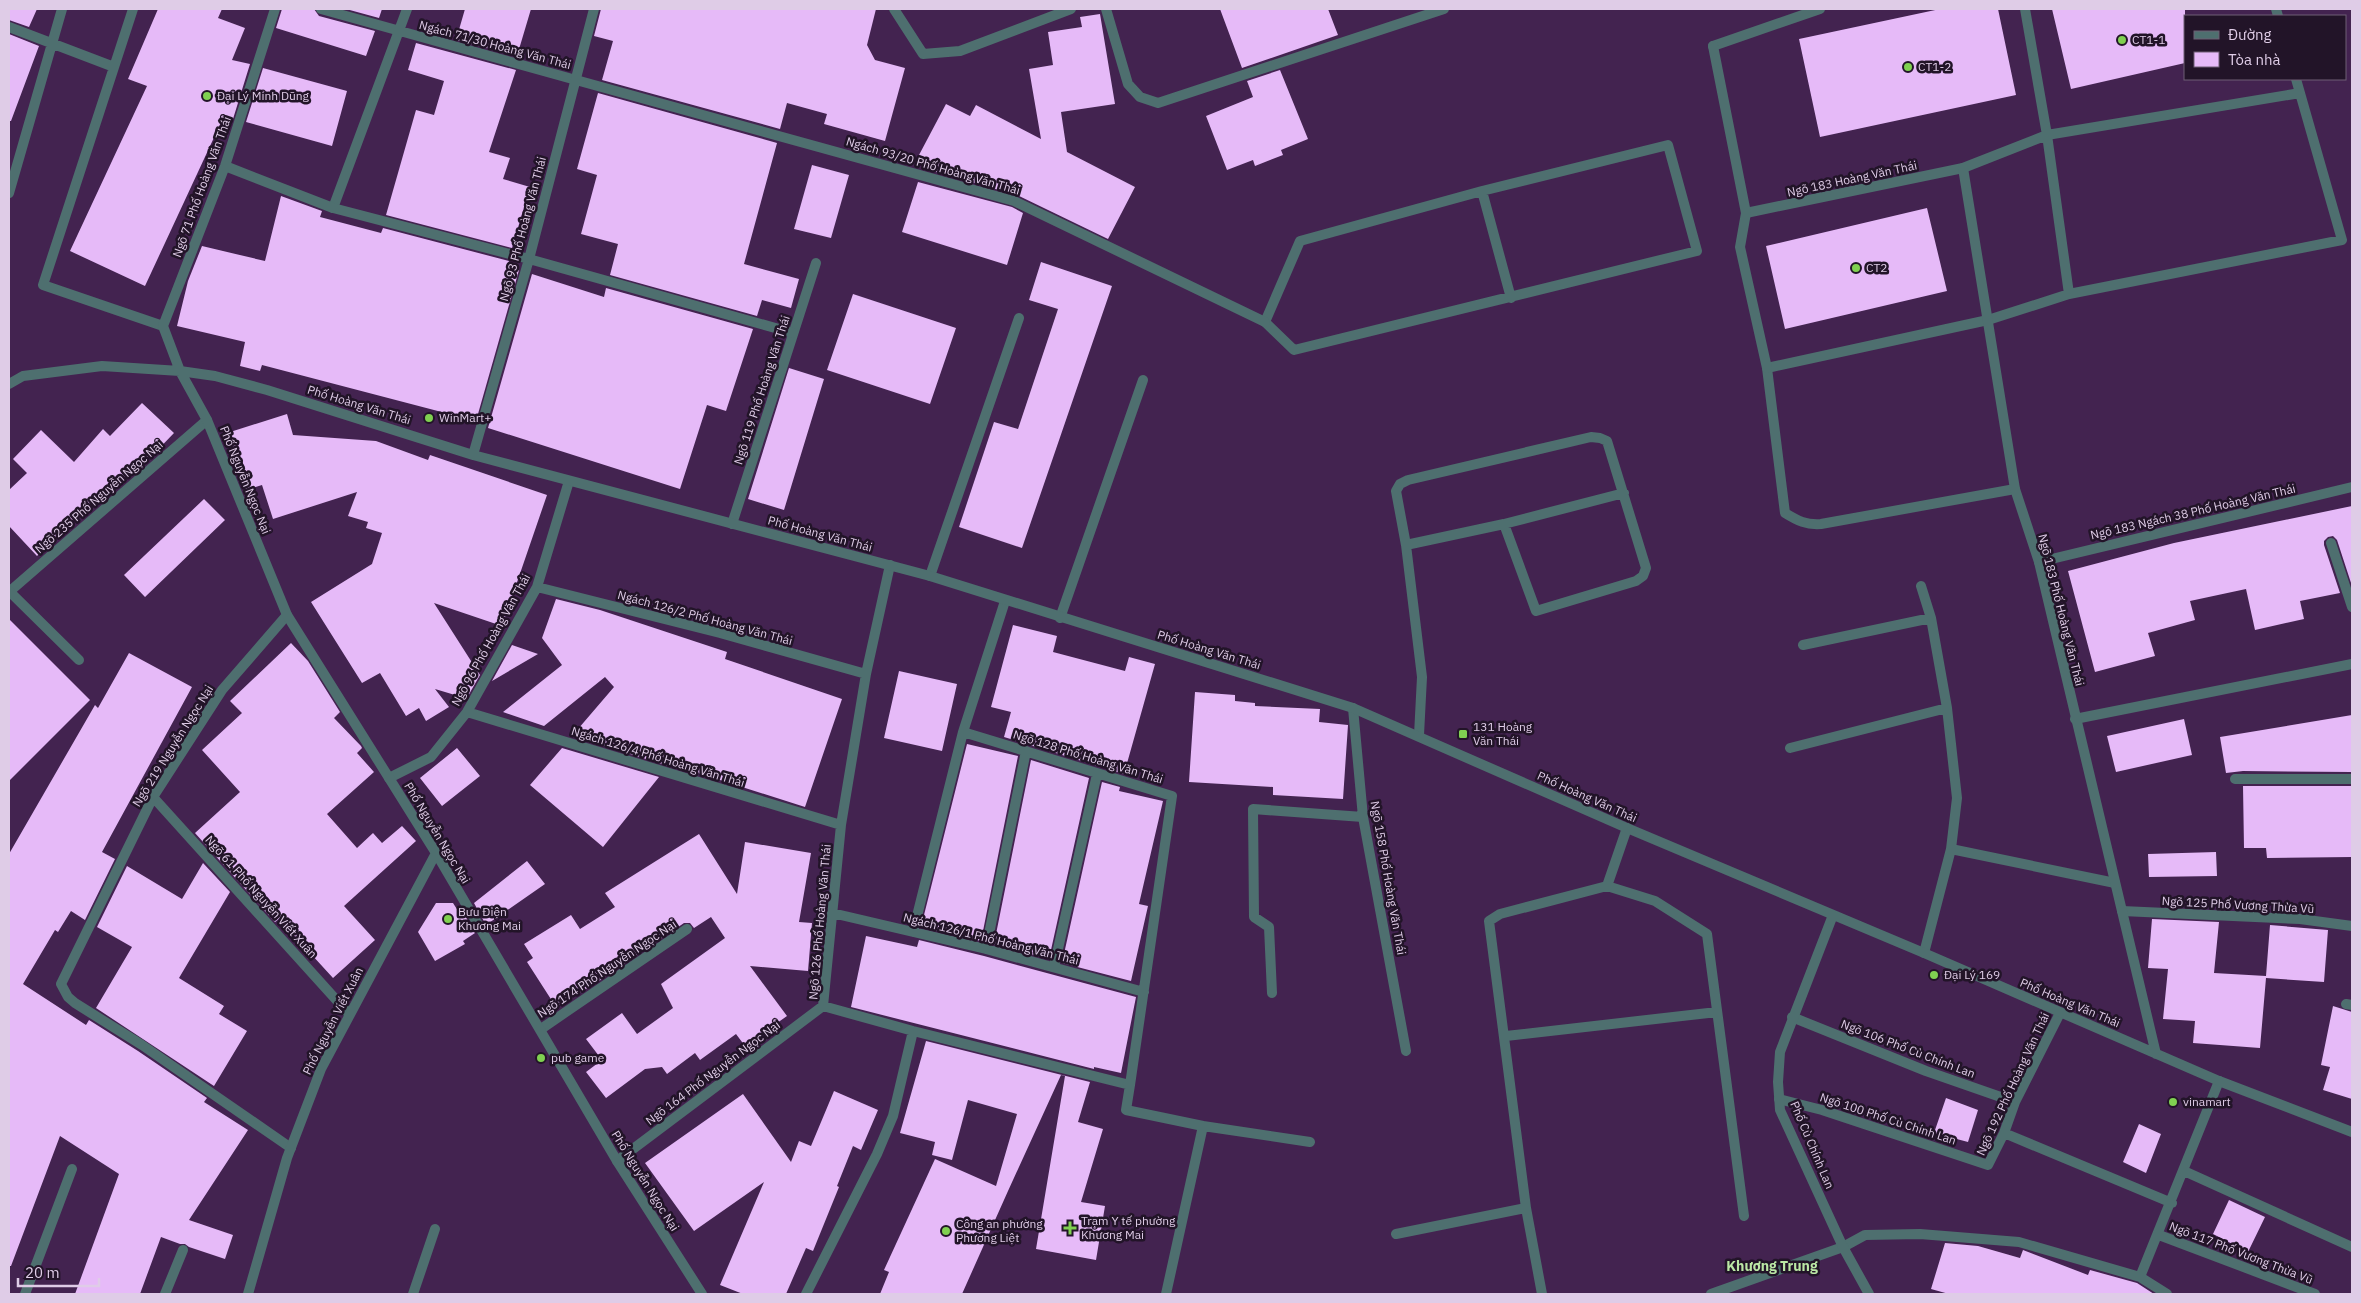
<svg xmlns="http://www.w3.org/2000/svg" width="2361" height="1303" viewBox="0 0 2361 1303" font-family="'IBM Plex Sans',sans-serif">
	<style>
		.building { fill: #e6baf8 }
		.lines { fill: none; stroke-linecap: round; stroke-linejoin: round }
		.lane { stroke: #4e6f6f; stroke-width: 10 }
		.street { stroke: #4e6f6f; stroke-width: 10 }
		.poi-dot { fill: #80d051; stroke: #221428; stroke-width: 2 }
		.labels { text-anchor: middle; stroke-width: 5; stroke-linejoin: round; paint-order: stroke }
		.poi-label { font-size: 12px; fill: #dfcce7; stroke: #221428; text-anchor: start }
		.street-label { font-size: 12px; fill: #dfcce7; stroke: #221428 }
		.neighbourhood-label { font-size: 14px; font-weight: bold; fill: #bbe8a5; stroke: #221428 }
	</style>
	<rect width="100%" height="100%" fill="#432350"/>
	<path class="building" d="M9,9H37L29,27L9,20Z
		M158,9H222L218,18L245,28L232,60L250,64L233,119L224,116L145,286L70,251L147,86L128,79Z
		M282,9H314L319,16L375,31L366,56L276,28Z
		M346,9H382L379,18Z
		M465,9H531L517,56L456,40Z
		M601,9H876L867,45L875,60L905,68L885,141L824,124L827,114L787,103L780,129L602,80L613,41L594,36Z
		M1220,9H1328L1338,35L1242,68Z
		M1940,9H1998L2016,95L1820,137L1799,39Z
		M2052,9H2185V63L2071,89Z
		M1100,14L1115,104L1061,112L1067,152L1135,187L1108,239L1017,195L922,168L925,158L919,155L946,104L970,116L976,105L1041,139L1029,69L1053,65L1048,32L1082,27L1080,17Z
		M9,34L39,46L11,121H9Z
		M416,43L516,70L489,152L510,158L503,179L530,187L512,248L386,215L416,110L434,115L444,81L408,70Z
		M263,68L347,91L332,146L246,122Z
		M1280,70L1308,139L1281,150L1283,155L1255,166L1253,160L1227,170L1206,116L1253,97L1247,81Z
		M598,93L777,143L744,264L799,279L791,308L762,300L757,316L610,275L618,244L581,234L597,175L577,169Z
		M812,165L849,175L831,238L794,229Z
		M918,182L1012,207L1023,213L1007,265L902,232Z
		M281,196L322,211L320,217L381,233L383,228L509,261L507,267L519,270L476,421L262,365L260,371L240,366L245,342L177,326L188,281L202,246L265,261Z
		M1927,208L1947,291L1785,329L1766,246Z
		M1041,262L1112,286L1022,548L959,527L994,422L1018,429L1058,309L1029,300Z
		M532,274L604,297L606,288L753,329L726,411L707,405L680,489L488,428Z
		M853,294L956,328L930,404L827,370Z
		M789,368L824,379L784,510L748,499Z
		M142,403L174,433L148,460L144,457L119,484L114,480L37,556L9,526V490L27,473L13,459L41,430L74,462L103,429L110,436Z
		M287,414L293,435L376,441L428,460L430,455L547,495L502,626L434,603L480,675L468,696L465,698L435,689L449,707L426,721L419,708L406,716L380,673L362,683L311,602L372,564L382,533L366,528L368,522L348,516L357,492L273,519L262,485L246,490L227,433Z
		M204,499L225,520L145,597L124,575Z
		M2352,506V586L2337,540L2333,536L2328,537L2324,541V545L2340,593L2300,601L2304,619L2255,630L2246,589L2190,601L2195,620L2148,633L2155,656L2095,672L2068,571L2174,543Z
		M556,599L600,610L727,652L725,659L842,699L805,807L698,773V775L572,736L614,687L605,677L544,726L503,712L562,665L542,638Z
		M9,619L90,700L9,781Z
		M1013,625L1057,636L1053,652L1125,671L1129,657L1155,664L1124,774L1004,737L1011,712L991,707Z
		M291,643L308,661L340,712L334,718L361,746L362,748L357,753L374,772L327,814L357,848L373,833L382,843L402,826L416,841L344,906L375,940L333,978L279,919L275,922L195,833L240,792L202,750L242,713L230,701Z
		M512,645L538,654L492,681Z
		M129,653L192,687L102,852L115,859L85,920L71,911L58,932L55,930L23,984L86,1025L89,1020L138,1051L207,1098L204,1102L248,1130L189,1220L233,1235L225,1259L189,1247L185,1244H180L161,1237L140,1294H75L119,1174L60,1136L11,1266H9V854L95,705L98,708Z
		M899,671L957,684L942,751L884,738Z
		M1195,692L1235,695V701L1255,703V706L1320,709L1319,722L1348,725L1343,799L1273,795V787L1189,782Z
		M2352,715V772L2243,771L2226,773L2220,737Z
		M2184,719L2192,755L2116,772L2107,736Z
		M967,744L1018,756L981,941L921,927Z
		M457,748L480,776L442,806L420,778Z
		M562,748L659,777L603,847L530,785Z
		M1031,760L1089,778L1049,959L994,944Z
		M1102,782L1120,787L1119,791L1163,801L1139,904L1148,906L1131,981L1062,963Z
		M2243,786H2352V857L2267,858L2266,848H2244Z
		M699,834L737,894L745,842L811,853L799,922L812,923L808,971L750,966L787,1016L745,1046L736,1034L700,1060L695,1053L667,1074L662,1067L645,1069L606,1098L586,1072L602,1060L586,1039L622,1013L637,1034L673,1008L661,984L725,938L711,917L694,928L690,923H684L599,981L556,1007L527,962L533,958L524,944L571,915L580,929L615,907L605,893Z
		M2216,852L2217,876L2149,877L2148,854Z
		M527,861L545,884L486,925L474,903Z
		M203,863L230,892L179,978L224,1006L219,1014L247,1031L214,1086L96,1008L132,947L97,927L127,866L182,899Z
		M436,903H453L460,914L463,912L475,933L463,941L465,944L435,961L418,932Z
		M2152,919L2219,922L2214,973L2266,976L2270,925L2328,930L2324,982L2266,978L2260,1048L2193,1043L2195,1021L2163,1019L2168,969L2148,968Z
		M866,936L917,947L919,940L984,956L1136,997L1121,1073L1094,1067V1069L851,1007Z
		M2333,1006L2352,1012V1099L2323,1090L2330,1067L2321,1065Z
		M926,1041L1090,1082L1078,1122L1103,1129L1081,1202L1105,1206L1096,1260L1036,1249L1065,1076L1061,1075L1008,1191L1003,1189L1008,1191L962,1294H880L889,1272L884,1270L935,1159L996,1186L1017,1114L968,1100L952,1160L932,1155L935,1142L900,1133Z
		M834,1091L878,1110L861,1150L853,1146L837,1186L839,1187L813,1251L806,1248L786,1294H743L720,1285L764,1182L694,1231L645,1163L743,1094L791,1162L799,1141L811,1146Z
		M1946,1098L1978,1110L1968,1142L1934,1133Z
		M2139,1124L2161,1134L2146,1173L2123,1162Z
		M2229,1200L2265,1217L2248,1252L2213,1234Z
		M1945,1243L1978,1246L2020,1258L2023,1250L2088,1275L2090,1270L2137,1283L2154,1294H1949L1931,1289Z"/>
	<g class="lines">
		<path class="lane" d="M133,9L43,285L163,326
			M321,9L576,80
			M894,9L923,54L960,51L1071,9
			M1106,9L1128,84L1140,97L1158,103L1444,9
			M2025,9L2047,135L2069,294
			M2276,9L2278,16
			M9,27L114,67
			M1713,46L1820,9
			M1668,145L1697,251L1294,350L1265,322L1300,241L1482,191Z
			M1482,191L1511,298
			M9,193L62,9
			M333,208L407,9
			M1746,213L1963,168L2047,135L2300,93
			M2015,489L1821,524C1806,525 1798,521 1785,513L1767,368L1988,320L2069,294L2342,240L2296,79
			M732,524L816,263
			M2331,543L2352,607
			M1406,545L1396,491L1400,484L1408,480L1591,437L1600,438L1607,441L1646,568L1643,576L1636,581L1536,611L1504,524
			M2039,562L2352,487
			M930,576L1019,318
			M1921,586L1931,618L1947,708L1957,798L1951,849L1924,953
			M537,587L720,633L866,674
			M9,592L207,420
			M287,615L222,690L153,797L61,984L68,997L75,1003L142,1045L291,1148
			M1060,618L1143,380
			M1803,645L1931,618
			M1353,708L1363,817L1406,1051
			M467,712L841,825
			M2075,719L2352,664
			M963,732L1172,796L1130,1085
			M1419,735L1422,677L1406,545L1504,524L1624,493
			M1790,748L1947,708
			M389,778L431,757L467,712L537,587L569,481
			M2235,779H2352
			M153,797L349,1014
			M1627,828L1607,886L1655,901L1707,934L1744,1216
			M1951,849L2115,883
			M2122,911L2300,919L2352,926
			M832,913L986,949L1144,992
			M913,932L963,732L1005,601
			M986,949L1026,751
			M1054,967L1097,774
			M1272,993L1269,927L1254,917L1253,809L1363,817
			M2346,1004L2352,1005
			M823,1006L913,1031L1130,1085L1126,1110L1203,1126L1310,1142
			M823,1006L841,825L866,674L890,565
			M1792,1017L1926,1071L2015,1102
			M541,1029L687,929
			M1506,1036L1717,1012
			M1779,1099L1822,1110L1988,1165L2004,1133L2015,1102L2060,1013
			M2004,1133L2172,1203
			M617,1161L823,1006
			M2184,1171L2352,1247
			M1396,1234L1526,1208
			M2159,1235L2315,1294
			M2140,1277L2219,1081
			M25,1294L72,1169
			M165,1294L183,1250
			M413,1294L435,1229
			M806,1294L877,1154L893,1116L913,1031
			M1166,1294L1203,1126
			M1542,1294L1526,1208L1489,921L1500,914L1607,886
			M1711,1294L1843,1247L1865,1235L1920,1234L2019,1242L2140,1277L2167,1294"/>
		<path class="street" d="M275,9L225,166L163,326L180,371L207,420L287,615L436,853L617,1161L702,1294
			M1713,46L1746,213L1740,247L1767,368
			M576,80L1014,201L1265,322
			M225,166L333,208L529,259L793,333
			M1963,168L2015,489L2039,562L2156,1054
			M9,384L23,376L102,366L180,371L215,376L267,390L473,455L930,576L1353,708L1627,828L1924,953L2219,1081L2352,1132
			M473,455L529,259L594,9
			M9,591L79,660
			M1833,915L1780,1052L1778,1082L1780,1110L1843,1247L1869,1294
			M248,1294L287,1158L321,1069L436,853"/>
	</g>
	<g class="poi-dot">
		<circle cx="2122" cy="40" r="5"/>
		<circle cx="1908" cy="67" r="5"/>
		<circle cx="207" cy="96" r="5"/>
		<circle cx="1856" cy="268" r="5"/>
		<circle cx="429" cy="418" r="5"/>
		<rect x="1458" y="729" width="10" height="10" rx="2.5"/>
		<circle cx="448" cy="919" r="5"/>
		<circle cx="1934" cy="975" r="5"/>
		<circle cx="541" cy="1058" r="5"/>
		<circle cx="2173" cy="1102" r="5"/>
		<path d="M1067.5 1220.5h5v5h5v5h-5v5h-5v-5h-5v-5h5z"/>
		<circle cx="946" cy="1231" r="5"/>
	</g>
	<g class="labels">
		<g class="poi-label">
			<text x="2132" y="44">CT1-1</text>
			<text x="1918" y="71">CT1-2</text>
			<text x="217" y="100">Đại Lý Minh Dũng</text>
			<text x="1866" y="272">CT2</text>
			<text x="439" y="422">WinMart+</text>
			<text x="1473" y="731">131 Hoàng<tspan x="1473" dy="14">Văn Thái</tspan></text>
			<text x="458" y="916">Bưu Điện<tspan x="458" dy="14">Khương Mai</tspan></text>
			<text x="1944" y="979">Đại Lý 169</text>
			<text x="551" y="1062">pub game</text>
			<text x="2183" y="1106">vinamart</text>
			<text x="1081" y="1225">Trạm Y tế phường<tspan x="1081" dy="14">Khương Mai</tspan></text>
			<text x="956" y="1228">Công an phường<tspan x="956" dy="14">Phương Liệt</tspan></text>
		</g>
		<g class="street-label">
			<text transform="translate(495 45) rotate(15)" y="4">Ngách 71/30 Hoàng Văn Thái</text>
			<text transform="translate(933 166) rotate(16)" y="4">Ngách 93/20 Phố Hoàng Văn Thái</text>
			<text transform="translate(1852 179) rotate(-12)" y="4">Ngõ 183 Hoàng Văn Thái</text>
			<text transform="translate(202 187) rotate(-70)" y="4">Ngõ 71 Phố Hoàng Văn Thái</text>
			<text transform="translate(523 229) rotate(-75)" y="4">Ngõ 93 Phố Hoàng Văn Thái</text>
			<text transform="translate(762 390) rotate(-72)" y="4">Ngõ 119 Phố Hoàng Văn Thái</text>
			<text transform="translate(359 405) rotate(17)" y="4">Phố Hoàng Văn Thái</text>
			<text transform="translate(245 480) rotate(68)" y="4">Phố Nguyễn Ngọc Nại</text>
			<text transform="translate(99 497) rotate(-41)" y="4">Ngõ 235 Phố Nguyễn Ngọc Nại</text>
			<text transform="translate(2193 512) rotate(-13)" y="4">Ngõ 183 Ngách 38 Phố Hoàng Văn Thái</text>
			<text transform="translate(820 534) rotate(15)" y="4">Phố Hoàng Văn Thái</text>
			<text transform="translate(2061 610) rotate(76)" y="4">Ngõ 183 Phố Hoàng Văn Thái</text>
			<text transform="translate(705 618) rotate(15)" y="4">Ngách 126/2 Phố Hoàng Văn Thái</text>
			<text transform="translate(491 640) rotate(-61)" y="4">Ngõ 96 Phố Hoàng Văn Thái</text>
			<text transform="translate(1209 650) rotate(17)" y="4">Phố Hoàng Văn Thái</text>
			<text transform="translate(173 746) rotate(-58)" y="4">Ngõ 219 Nguyễn Ngọc Nại</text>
			<text transform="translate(658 757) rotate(17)" y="4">Ngách 126/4 Phố Hoàng Văn Thái</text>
			<text transform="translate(1088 757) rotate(17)" y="4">Ngõ 128 Phố Hoàng Văn Thái</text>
			<text transform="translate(1587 797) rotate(24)" y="4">Phố Hoàng Văn Thái</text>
			<text transform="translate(437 833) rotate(59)" y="4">Phố Nguyễn Ngọc Nại</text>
			<text transform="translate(1388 878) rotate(80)" y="4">Ngõ 158 Phố Hoàng Văn Thái</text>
			<text transform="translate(261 897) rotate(48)" y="4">Ngõ 61 Phố Nguyễn Viết Xuân</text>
			<text transform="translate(2238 905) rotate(3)" y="4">Ngõ 125 Phố Vương Thừa Vũ</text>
			<text transform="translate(820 922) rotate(-85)" y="4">Ngõ 126 Phố Hoàng Văn Thái</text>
			<text transform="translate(991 939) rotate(14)" y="4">Ngách 126/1 Phố Hoàng Văn Thái</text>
			<text transform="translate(607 969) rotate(-34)" y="4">Ngõ 174 Phố Nguyễn Ngọc Nại</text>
			<text transform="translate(2070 1003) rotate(23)" y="4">Phố Hoàng Văn Thái</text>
			<text transform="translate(333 1021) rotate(-63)" y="4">Phố Nguyễn Viết Xuân</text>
			<text transform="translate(1908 1049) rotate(21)" y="4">Ngõ 106 Phố Cù Chính Lan</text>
			<text transform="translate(713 1073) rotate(-37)" y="4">Ngõ 164 Phố Nguyễn Ngọc Nại</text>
			<text transform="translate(2013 1084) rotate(-65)" y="4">Ngõ 192 Phố Hoàng Văn Thái</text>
			<text transform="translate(1888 1119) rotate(18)" y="4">Ngõ 100 Phố Cù Chính Lan</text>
			<text transform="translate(1812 1145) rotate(67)" y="4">Phố Cù Chính Lan</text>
			<text transform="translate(645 1181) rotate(58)" y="4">Phố Nguyễn Ngọc Nại</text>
			<text transform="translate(2241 1253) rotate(21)" y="4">Ngõ 117 Phố Vương Thừa Vũ</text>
		</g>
		<g class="neighbourhood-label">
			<text x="1772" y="1271">Khương Trung</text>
		</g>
	</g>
	<rect width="2361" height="1303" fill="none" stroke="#dfcce7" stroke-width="20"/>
	<rect x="2184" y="15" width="162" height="65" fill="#221428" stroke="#6e5e74"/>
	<rect x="2194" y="31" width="25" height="8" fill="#4e6f6f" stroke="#6e5e74"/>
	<text x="2228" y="40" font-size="15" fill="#dfcce7">Đường</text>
	<rect x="2194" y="52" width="25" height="15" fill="#e6baf8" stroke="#6e5e74"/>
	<text x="2228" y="65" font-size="15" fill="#dfcce7">Tòa nhà</text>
	<path d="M18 1278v8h81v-8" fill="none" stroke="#dfcce7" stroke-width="2.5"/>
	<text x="25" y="1278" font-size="15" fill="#dfcce7" stroke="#221428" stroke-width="4" paint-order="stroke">20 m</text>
</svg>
